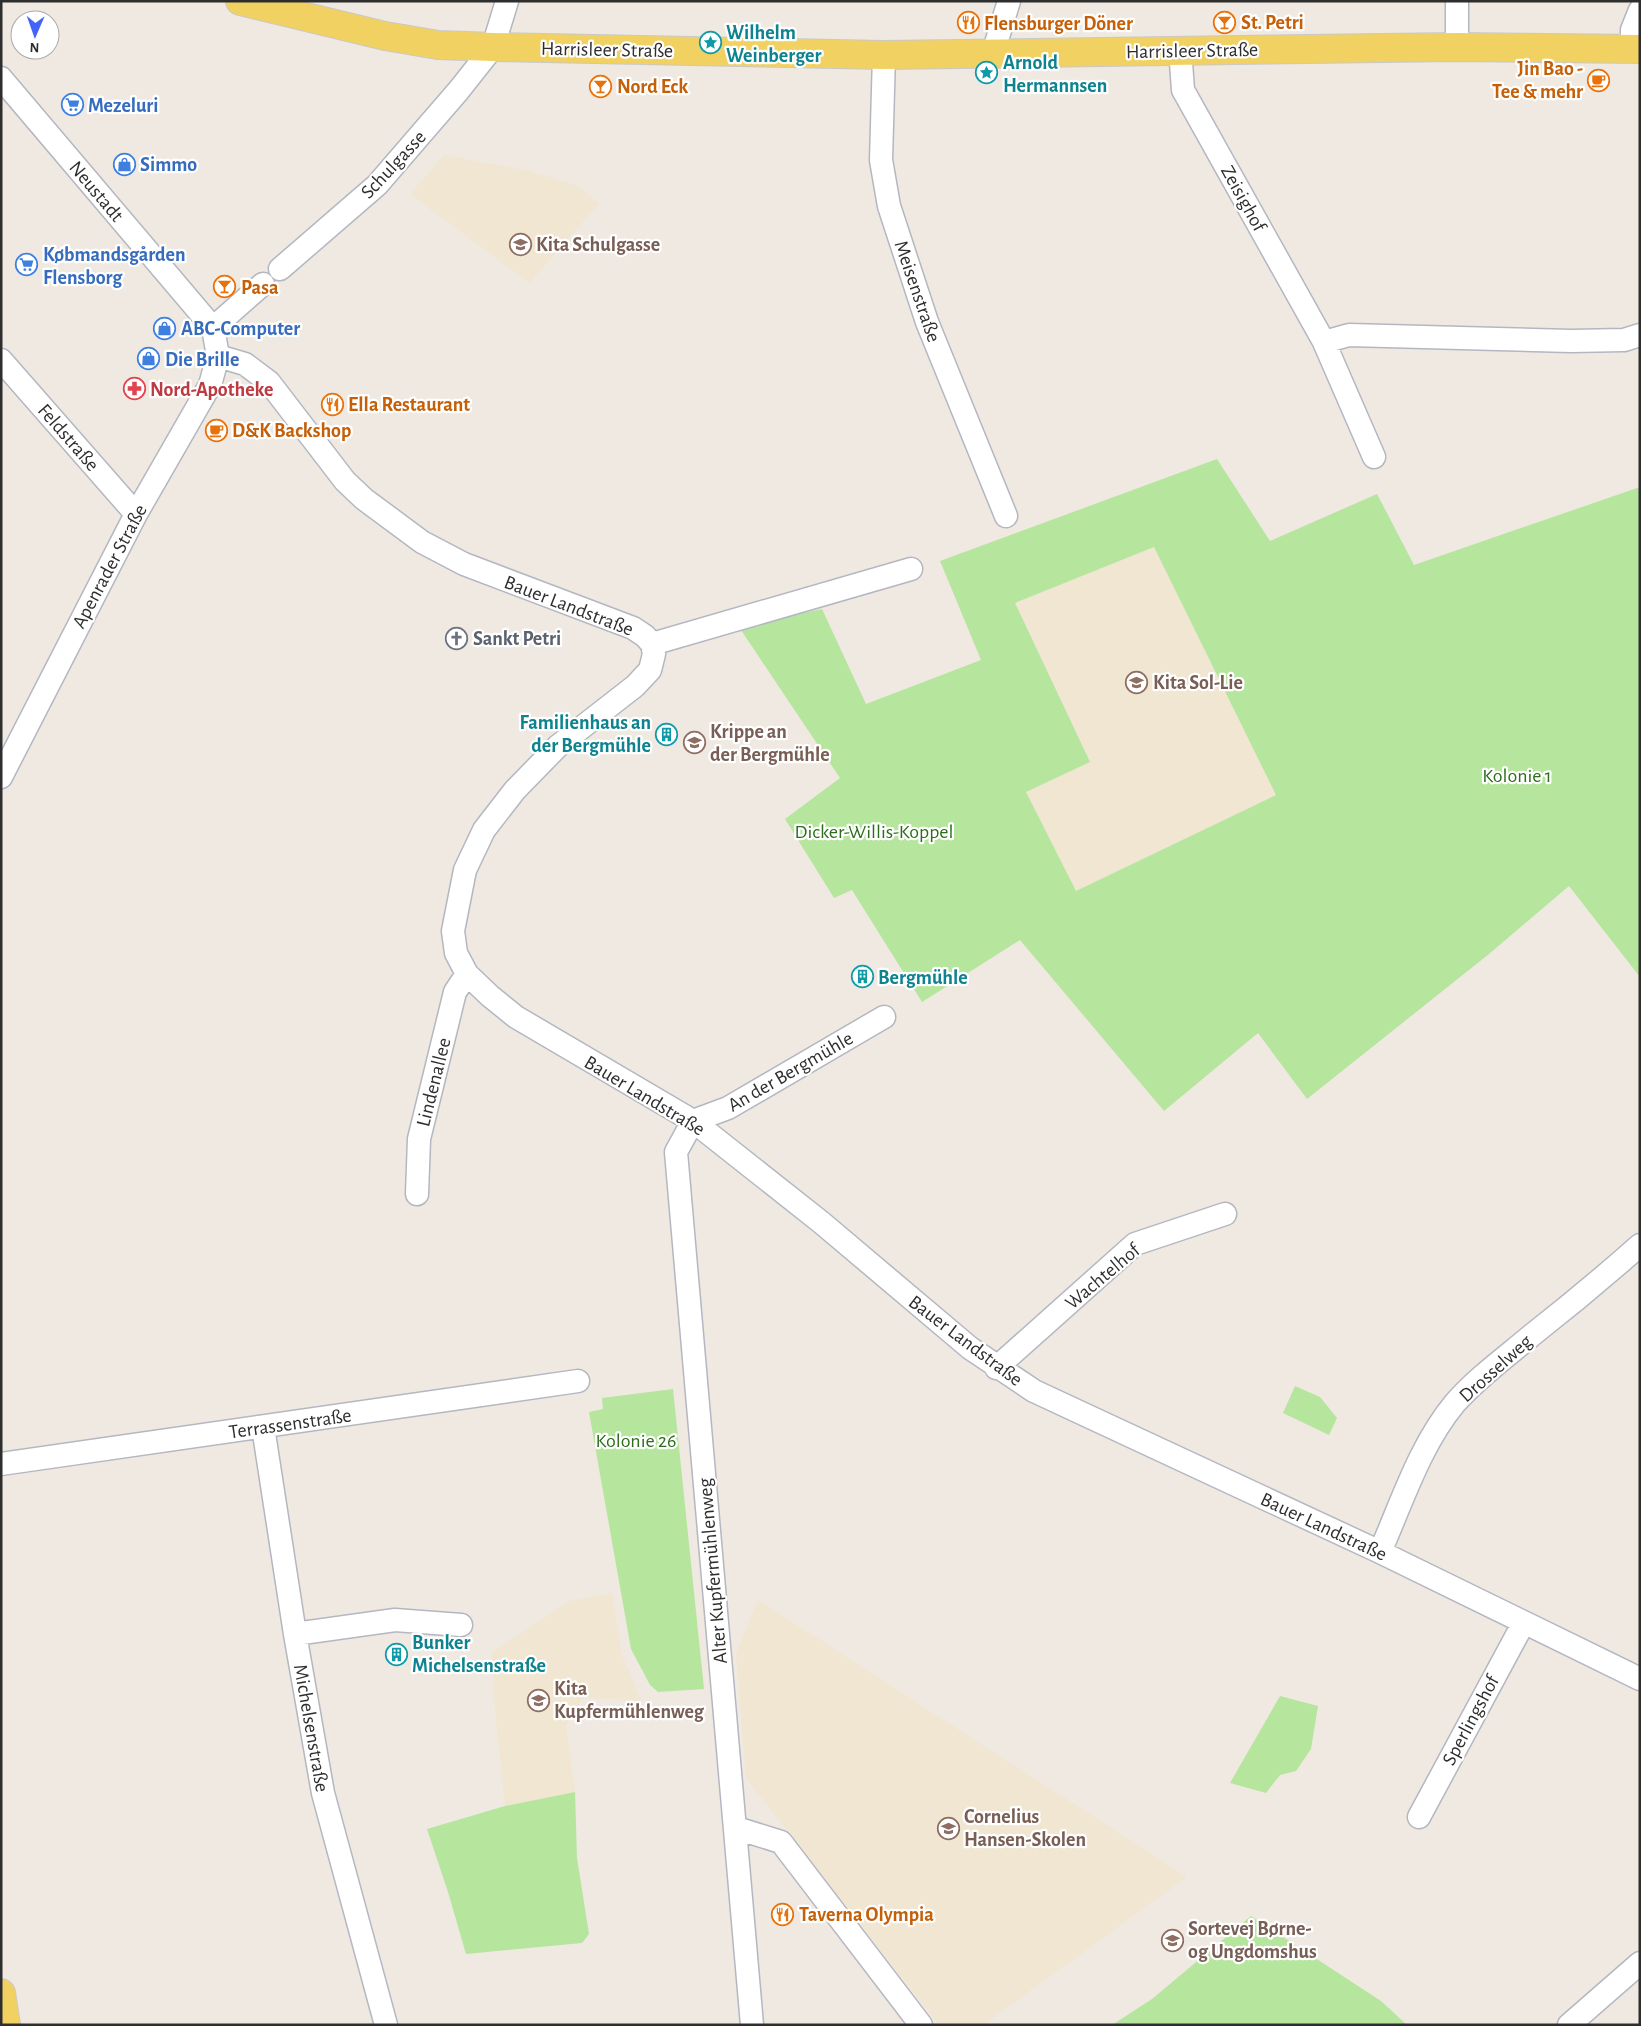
<svg xmlns="http://www.w3.org/2000/svg" width="1641" height="2026" viewBox="0 0 1641 2026" font-family="'Alegreya Sans',sans-serif">
	<style>
		.education { fill: #f0e6d1 }
		.green { fill: #b6e59e; fill-rule: evenodd }
		.lines { fill: none; stroke-linecap: round; stroke-linejoin: round }
		.minor-casing { stroke: #b4b7c1; stroke-width: 25 }
		.major-casing { stroke: #c9c9c9; stroke-width: 30 }
		.minor { stroke: #fff; stroke-width: 22 }
		.major { stroke: #f2d163; stroke-width: 28 }
		.labels { text-anchor: middle; stroke-width: 4.5; stroke-linejoin: round; paint-order: stroke }
		.food-label { font-size: 20px; font-weight: bold; fill: #c56008; stroke: #fff; text-anchor: start }
		.culture-label { font-size: 20px; font-weight: bold; fill: #0d838f; stroke: #fff; text-anchor: start }
		.street-label { font-size: 20px; fill: #2e2e2e; stroke: #fff }
		.shop-label { font-size: 20px; font-weight: bold; fill: #366cbe; stroke: #fff; text-anchor: start }
		.education-label { font-size: 20px; font-weight: bold; fill: #785e54; stroke: #fff; text-anchor: start }
		.health-label { font-size: 20px; font-weight: bold; fill: #be3a42; stroke: #fff; text-anchor: start }
		.worship-label { font-size: 20px; font-weight: bold; fill: #5b616d; stroke: #fff; text-anchor: start }
		.park-label { font-size: 20px; fill: #2c6e1b; stroke: #fff }
	</style>
	<rect width="100%" height="100%" fill="#efe9e1"/>
	<path class="education" d="M444,155L528,171L576,185L599,204L529,283L410,194Z
		M1154,547L1276,795L1076,891L1026,792L1090,762L1015,603Z
		M612,1593L622,1655L641,1700L583,1698L566,1726L575,1792L505,1806L494,1700L492,1652L570,1601Z
		M758,1600L1187,1877L983,2025H939L746,1778L736,1654Z"/>
	<path class="green" d="M1217,459L1270,541L1377,494L1414,565L1640,487V977L1569,886L1489,954L1307,1099L1258,1033L1164,1111L1020,940L922,1002L852,890L834,898L785,819L840,778L739,627L822,609L866,704L981,660L940,561ZM1154,547L1276,795L1076,891L1026,792L1090,762L1015,603Z
		M1295,1386L1320,1397L1337,1418L1329,1435L1283,1413Z
		M673,1389L704,1689L658,1692L650,1685L631,1649L589,1412L603,1409L602,1398Z
		M1280,1696L1318,1706L1311,1749L1296,1771L1280,1775L1266,1793L1230,1783Z
		M575,1792L577,1858L589,1934L582,1943L466,1954L448,1892L427,1829L505,1806Z
		M1251,1916L1381,2001L1407,2025H1112L1152,1999Z"/>
	<g class="lines">
		<defs>
			<path id="minor" d="M1457,47V1
				M1180,49L1183,90L1324,342L1349,335L1571,341L1624,340L1640,335
				M1632,49V30L1640,10
				M993,53L1009,1
				M884,55L881,160L889,206L927,322L1006,516
				M1,78L213,328L218,356L210,385L136,514L1,777
				M280,269L377,185L459,90L493,47L507,1
				M213,328L263,284
				M1324,342L1374,457
				M218,356L245,364L269,382L345,481L364,499L422,542L464,564L633,628L645,636L652,644L654,654L650,670L635,686L558,746L515,790L484,830L465,870L453,931L456,953L467,974L490,996L516,1017L693,1121L822,1223L970,1348L1034,1391L1380,1552L1640,1679
				M1,360L136,514
				M652,644L911,569
				M693,1121L676,1152L752,2025
				M693,1121L728,1108L884,1017
				M417,1194L419,1139L455,992L467,974
				M996,1368L1135,1244L1225,1214
				M263,1427L295,1634L323,1793L386,2025
				M1,1464L578,1381
				M1380,1552C1402,1502 1420,1445 1455,1403C1478,1377 1506,1357 1532,1335C1569,1306 1605,1276 1640,1245
				M295,1634L395,1620L461,1625
				M1419,1817L1523,1624
				M736,1828L781,1842L921,2025
				M1569,2025L1640,1963"/>
			<path id="major" d="M240,1L385,36L438,45L493,47L884,55L1457,47L1640,49
				M1,1993L6,2025"/>
		</defs>
		<use href="#minor" class="minor-casing"/>
		<use href="#major" class="major-casing"/>
		<use href="#minor" class="minor"/>
		<use href="#major" class="major"/>
	</g>
	<defs>
		<symbol id="bar-ring" viewBox="-11 -11 22 22"><circle r="9.5" fill="#fff" stroke="#e8710a" stroke-width="1.5"/><path d="M-6-5H6L.8 .8V4.5H3.5V6h-7V4.5H-.8V.8Z" fill="#e8710a"/></symbol>
		<symbol id="restaurant-ring" viewBox="-11 -11 22 22"><circle r="9.5" fill="#fff" stroke="#e8710a" stroke-width="1.5"/><path d="M-5-6h1v4h1v-4h1v4h1v-4h1v5L-1.5 .5V6h-2V.5L-5-1ZM5-6V6H3V1.5H1.5Q1.5-4 5-6Z" fill="#e8710a"/></symbol>
		<symbol id="sight-ring" viewBox="-11 -11 22 22"><circle r="9.5" fill="#fff" stroke="#0f9aa8" stroke-width="1.5"/><path d="M0-6L1.8-2.2L6-1.7L2.9 1.2L3.7 5.4L0 3.3L-3.7 5.4L-2.9 1.2L-6-1.7L-1.8-2.2Z" fill="#0f9aa8"/></symbol>
		<symbol id="cafe-ring" viewBox="-11 -11 22 22"><circle r="9.5" fill="#fff" stroke="#e8710a" stroke-width="1.5"/><path d="M-5.5-4.5H6V0H3Q3 3.5 0 3.5H-2.5Q-5.5 3.5-5.5 0ZM3-3.2v2h1.7v-2ZM-6 4.5H4V6H-6Z" fill="#e8710a"/></symbol>
		<symbol id="supermarket-ring" viewBox="-11 -11 22 22"><circle r="9.5" fill="#fff" stroke="#3f7fe0" stroke-width="1.5"/><path d="M-6-5.5h2.5l.6 2H6L4.5 2H-2.5L-4.4-4H-6ZM-1.5 3.2a1.3 1.3 0 1 0 .1 0ZM3 3.2a1.3 1.3 0 1 0 .1 0Z" fill="#3f7fe0"/></symbol>
		<symbol id="shop-ring" viewBox="-11 -11 22 22"><circle r="9.5" fill="#fff" stroke="#3f7fe0" stroke-width="1.5"/><path d="M-5-2.5h2.3a2.7 3.5 0 0 1 5.4 0H5L5.5 6h-11ZM-1.5-2.5h3a1.5 2.3 0 0 0-3 0Z" fill="#3f7fe0"/></symbol>
		<symbol id="school-ring" viewBox="-11 -11 22 22"><circle r="9.5" fill="#fff" stroke="#8d6e63" stroke-width="1.5"/><path d="M0-5L7-2L0 1L-7-2ZM-4 1L0 2.5L4 1V4Q0 6-4 4Z" fill="#8d6e63"/></symbol>
		<symbol id="pharmacy-ring" viewBox="-11 -11 22 22"><circle r="9.5" fill="#fff" stroke="#e0444e" stroke-width="1.5"/><path d="M-2-6h4v4h4v4h-4v4h-4v-4h-4v-4h4Z" fill="#e0444e"/></symbol>
		<symbol id="church-ring" viewBox="-11 -11 22 22"><circle r="9.5" fill="#fff" stroke="#6b7280" stroke-width="1.5"/><path d="M-1.2-6h2.4v3.5h3.3v2.4h-3.3V6h-2.4V-.1h-3.3v-2.4h3.3Z" fill="#6b7280"/></symbol>
		<symbol id="building-ring" viewBox="-11 -11 22 22"><circle r="9.5" fill="#fff" stroke="#0f9aa8" stroke-width="1.5"/><path d="M-4-6H4V6H1V3H-1V6H-4ZM-2.5-4.3h1.7v1.8h-1.7ZM.8-4.3h1.7v1.8H.8ZM-2.5-1h1.7V.8h-1.7ZM.8-1h1.7V.8H.8Z" fill="#0f9aa8"/></symbol>
	</defs>
	<g fill-rule="evenodd">
		<use href="#bar-ring" x="1212" y="10" width="25" height="25"/>
		<use href="#restaurant-ring" x="956" y="10" width="25" height="25"/>
		<use href="#sight-ring" x="698" y="30" width="25" height="25"/>
		<use href="#sight-ring" x="974" y="60" width="25" height="25"/>
		<use href="#cafe-ring" x="1586" y="68" width="25" height="25"/>
		<use href="#bar-ring" x="588" y="74" width="25" height="25"/>
		<use href="#supermarket-ring" x="60" y="92" width="25" height="25"/>
		<use href="#shop-ring" x="112" y="152" width="25" height="25"/>
		<use href="#school-ring" x="508" y="232" width="25" height="25"/>
		<use href="#supermarket-ring" x="14" y="252" width="25" height="25"/>
		<use href="#bar-ring" x="212" y="274" width="25" height="25"/>
		<use href="#shop-ring" x="152" y="316" width="25" height="25"/>
		<use href="#shop-ring" x="136" y="346" width="25" height="25"/>
		<use href="#pharmacy-ring" x="122" y="376" width="25" height="25"/>
		<use href="#restaurant-ring" x="320" y="392" width="25" height="25"/>
		<use href="#cafe-ring" x="204" y="418" width="25" height="25"/>
		<use href="#church-ring" x="444" y="626" width="25" height="25"/>
		<use href="#school-ring" x="1124" y="670" width="25" height="25"/>
		<use href="#building-ring" x="654" y="722" width="25" height="25"/>
		<use href="#school-ring" x="682" y="730" width="25" height="25"/>
		<use href="#building-ring" x="850" y="964" width="25" height="25"/>
		<use href="#building-ring" x="384" y="1642" width="25" height="25"/>
		<use href="#school-ring" x="526" y="1688" width="25" height="25"/>
		<use href="#school-ring" x="936" y="1816" width="25" height="25"/>
		<use href="#restaurant-ring" x="770" y="1902" width="25" height="25"/>
		<use href="#school-ring" x="1160" y="1928" width="25" height="25"/>
	</g>
	<g class="labels">
		<g class="food-label">
			<text x="1241" y="29">St. Petri</text>
			<text x="984" y="30">Flensburger Döner</text>
			<text x="1583" y="75" text-anchor="end">Jin Bao -<tspan x="1583" dy="23">Tee &amp; mehr</tspan></text>
			<text x="617" y="93">Nord Eck</text>
			<text x="241" y="294">Pasa</text>
			<text x="348" y="411">Ella Restaurant</text>
			<text x="232" y="437">D&amp;K Backshop</text>
			<text x="799" y="1921">Taverna Olympia</text>
		</g>
		<g class="culture-label">
			<text x="726" y="39">Wilhelm<tspan x="726" dy="23">Weinberger</tspan></text>
			<text x="1003" y="69">Arnold<tspan x="1003" dy="23">Hermannsen</tspan></text>
			<text x="651" y="729" text-anchor="end">Familienhaus an<tspan x="651" dy="23">der Bergmühle</tspan></text>
			<text x="878" y="984">Bergmühle</text>
			<text x="412" y="1649">Bunker<tspan x="412" dy="23">Michelsenstraße</tspan></text>
		</g>
		<g class="street-label">
			<text transform="translate(607 49) rotate(1)" y="7">Harrisleer Straße</text>
			<text transform="translate(1192 50) rotate(-1)" y="7">Harrisleer Straße</text>
			<text transform="translate(393 164) rotate(-47)" y="7">Schulgasse</text>
			<text transform="translate(97 191) rotate(50)" y="7">Neustadt</text>
			<text transform="translate(1244 198) rotate(61)" y="7">Zeisighof</text>
			<text transform="translate(918 291) rotate(71)" y="7">Meisenstraße</text>
			<text transform="translate(69 437) rotate(49)" y="7">Feldstraße</text>
			<text transform="translate(109 566) rotate(-62)" y="7">Apenrader Straße</text>
			<text transform="translate(569 605) rotate(21)" y="7">Bauer Landstraße</text>
			<text transform="translate(790 1071) rotate(-30)" y="7">An der Bergmühle</text>
			<text transform="translate(433 1082) rotate(-76)" y="7">Lindenallee</text>
			<text transform="translate(645 1095) rotate(31)" y="7">Bauer Landstraße</text>
			<text transform="translate(1102 1276) rotate(-40)" y="7">Wachtelhof</text>
			<text transform="translate(966 1340) rotate(37)" y="7">Bauer Landstraße</text>
			<text transform="translate(1495 1368) rotate(-42)" y="7">Drosselweg</text>
			<text transform="translate(290 1423) rotate(-8)" y="7">Terrassenstraße</text>
			<text transform="translate(1324 1526) rotate(25)" y="7">Bauer Landstraße</text>
			<text transform="translate(712 1571) rotate(-95)" y="7">Alter Kupfermühlenweg</text>
			<text transform="translate(1470 1720) rotate(-62)" y="7">Sperlingshof</text>
			<text transform="translate(312 1728) rotate(80)" y="7">Michelsenstraße</text>
		</g>
		<g class="shop-label">
			<text x="88" y="112">Mezeluri</text>
			<text x="140" y="171">Simmo</text>
			<text x="43" y="261">Købmandsgården<tspan x="43" dy="23">Flensborg</tspan></text>
			<text x="181" y="335">ABC-Computer</text>
			<text x="165" y="366">Die Brille</text>
		</g>
		<g class="education-label">
			<text x="536" y="251">Kita Schulgasse</text>
			<text x="1153" y="689">Kita Sol-Lie</text>
			<text x="710" y="738">Krippe an<tspan x="710" dy="23">der Bergmühle</tspan></text>
			<text x="554" y="1695">Kita<tspan x="554" dy="23">Kupfermühlenweg</tspan></text>
			<text x="964" y="1823">Cornelius<tspan x="964" dy="23">Hansen-Skolen</tspan></text>
			<text x="1188" y="1935">Sortevej Børne-<tspan x="1188" dy="23">og Ungdomshus</tspan></text>
		</g>
		<g class="health-label">
			<text x="150" y="396">Nord-Apotheke</text>
		</g>
		<g class="worship-label">
			<text x="473" y="645">Sankt Petri</text>
		</g>
		<g class="park-label">
			<text x="1517" y="782">Kolonie 1</text>
			<text x="874" y="838">Dicker-Willis-Koppel</text>
			<text x="636" y="1447">Kolonie 26</text>
		</g>
	</g>
	<rect width="1641" height="2026" fill="none" stroke="#2e2e2e" stroke-width="5"/>
	<g transform="translate(35 35) rotate(182)"><circle r="24" fill="#ffffff" stroke="#ababab"/>
	<path d="M0-4L9 19L0 12L-9 19Z" fill="#4264fb"/>
	<text y="-8" font-size="14" font-weight="bold" text-anchor="middle" fill="#2e2e2e">N</text>
	</g>
</svg>
